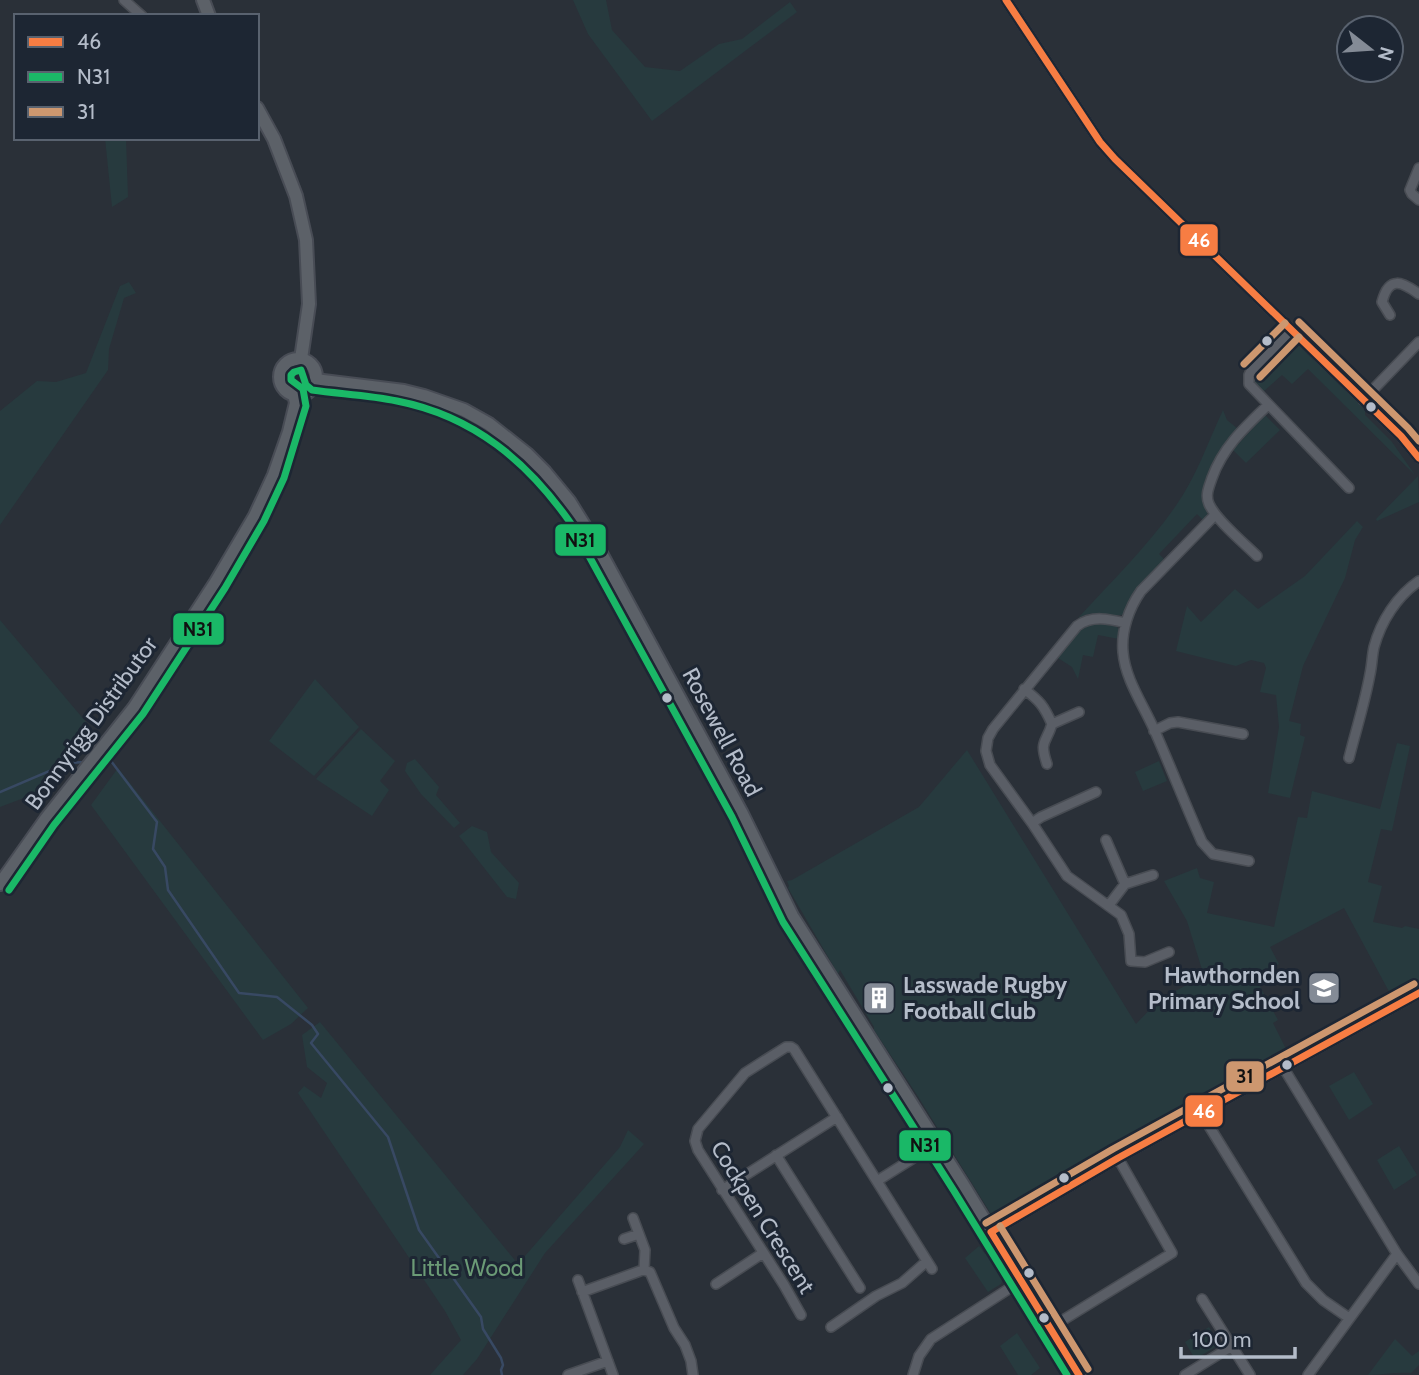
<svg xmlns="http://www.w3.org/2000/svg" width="1419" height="1375" viewBox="0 0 1419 1375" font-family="Cabin,sans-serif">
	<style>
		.green { fill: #273a3e }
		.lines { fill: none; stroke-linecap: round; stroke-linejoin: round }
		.stream { stroke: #384963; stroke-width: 2.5 }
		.minor-casing { stroke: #484c53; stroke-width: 12 }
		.major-casing { stroke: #484c55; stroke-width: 16 }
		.minor { stroke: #5a5e66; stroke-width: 9 }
		.major { stroke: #5c6168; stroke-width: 12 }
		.bus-1-casing { stroke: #1d2633; stroke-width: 12 }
		.bus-2-casing { stroke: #1d2633; stroke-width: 12 }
		.bus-3-casing { stroke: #1d2633; stroke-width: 12 }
		.bus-1 { stroke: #f77d43; stroke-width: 7 }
		.bus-2 { stroke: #1ab867; stroke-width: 7 }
		.bus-3 { stroke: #cd976f; stroke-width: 7 }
		.bus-dot { fill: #b4bcc9; stroke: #1d2633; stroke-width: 2.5 }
		.labels { text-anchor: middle; stroke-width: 6; stroke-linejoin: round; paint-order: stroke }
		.street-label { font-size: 23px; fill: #b4bcc9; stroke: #1d2633 }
		.poi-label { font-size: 23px; font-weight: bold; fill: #b4bcc9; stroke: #1d2633; text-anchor: end }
		.park-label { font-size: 23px; fill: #6b9a76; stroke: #1d2633 }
		.line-badge { stroke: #1d2633; stroke-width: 2.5 }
		.badge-label { font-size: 19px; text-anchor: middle; font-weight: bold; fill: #fff }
		.pale-badge-label { font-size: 19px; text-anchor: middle; font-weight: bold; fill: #111 }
	</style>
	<rect width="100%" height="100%" fill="#2a3038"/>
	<path class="green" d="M573,0H606L612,30L645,67L680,71L719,44L742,39L790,2L797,12L652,121L588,34Z
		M105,138H126L128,197L112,207Z
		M129,282L136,293L124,298L109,349L108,370L0,525V411L37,381L56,382L86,373L120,286Z
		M1294,344L1304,348L1354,396L1365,411V415L1392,442L1415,475L1308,369L1292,384L1282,375L1264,391H1261L1255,386L1254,379L1256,375L1284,347Z
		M1223,410L1227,420L1238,429L1221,452L1204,488L1208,512L1204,521L1197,514L1159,554L1164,559L1163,563L1122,615C1103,616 1097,609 1078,618C1111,582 1147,547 1175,507C1196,478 1208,442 1223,410Z
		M1264,416H1266L1280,430L1246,463L1233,450Z
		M1418,476L1419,502L1377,521L1376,519Z
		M1357,521L1363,527L1355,540L1345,578L1303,666L1289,721L1301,724L1300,735L1305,737L1290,798L1268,793L1279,727L1276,695L1260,692L1266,668L1264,663L1251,660L1236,666L1176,651L1187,606L1201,622L1235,589L1258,609L1305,576Z
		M0,620L91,728L53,787L0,807Z
		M1098,623L1117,627L1119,630L1118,635L1121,636L1119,639L1098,635L1093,657L1083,655L1078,679L1072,667L1058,658C1069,644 1079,625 1098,623Z
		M315,679L359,727L314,776L269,741Z
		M361,729L395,761L380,781L389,790L372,816L316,779Z
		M1397,743L1410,746L1392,831L1381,829L1368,882L1382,886L1373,922L1402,928L1405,926L1419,929V985L1393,999L1344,908L1270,947L1279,964L1255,977L1278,1020L1273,1023L1289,1055L996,1222L917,1095L874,1030V1027L840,970L838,974L788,888L789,886L787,881L792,880L919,807L967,750L1136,1024L1160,999L1204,976L1187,921L1164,881L1197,868L1200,878L1214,882L1207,913L1274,927L1298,817L1307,818L1312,791L1380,809Z
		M415,759L439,787L436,795L460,823L454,828L421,794L405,771L407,763Z
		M1159,761L1167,781L1143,791L1135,772Z
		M118,768L308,1008L291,1024L263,1040L91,805Z
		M472,826L487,832L491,852L519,883L516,899L507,897L459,836Z
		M320,1022L518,1264L620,1147L628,1130L644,1144L545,1253L477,1359L463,1375H430L461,1340L445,1311L298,1093L304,1086L321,1098L327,1083L307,1067L302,1035Z
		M1354,1072L1373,1104L1349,1120L1329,1086Z
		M1399,1146L1417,1175L1394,1190L1377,1160Z
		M979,1246L985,1254L992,1251L1005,1272L1001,1284L988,1292L965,1258Z
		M1209,1327L1219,1345L1195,1359L1185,1342Z
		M1017,1333L1040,1368L1031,1375H1018L1000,1346Z
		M1395,1339L1412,1356L1419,1351V1365L1411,1373C1396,1372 1383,1375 1368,1375Z"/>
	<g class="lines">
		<path class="stream" d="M99,762L111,761L157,822L153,849L165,867L168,890L239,993L277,997L312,1025L318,1034L311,1043L388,1137L419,1230L481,1317L483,1329L501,1358L503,1365L501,1370L502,1375
			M0,792L68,763L85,762"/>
		<defs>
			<path id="minor" d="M124,0L142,16
				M1006,0L1100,142L1115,159L1401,436L1419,458
				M1419,168L1410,190L1412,194L1419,200
				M1390,315L1382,302C1389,275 1402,282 1419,294
				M1292,330L1251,371L1249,375V384L1349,488
				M1363,400L1419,342
				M1215,515L1141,591C1129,608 1121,631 1123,652C1125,678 1142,703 1153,727C1170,765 1185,804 1202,842L1213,854L1249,861
				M1257,556C1244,543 1216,520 1209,504C1205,495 1209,487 1212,478C1223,447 1245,427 1268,405
				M1126,623C1109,619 1092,615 1077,626L993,729L988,738L986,751L990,765L1032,823L1067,876L1121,915L1129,934L1131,961L1145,962L1169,952
				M1024,689C1040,701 1044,706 1052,724
				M1154,731L1170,723L1178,722L1243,734
				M1349,758C1356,730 1365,702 1370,674C1372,665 1372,656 1374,647C1381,621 1397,596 1419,581
				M1047,764C1039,740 1046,744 1052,724L1079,712
				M1032,823L1041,817L1096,792
				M1106,840L1125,884
				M1109,905L1125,884L1153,875
				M1283,1067L1397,1254L1419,1284
				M1201,1113L1306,1283L1323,1300L1349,1318
				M776,1155L860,1288
				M877,1181L936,1144
				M722,1190L837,1117
				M633,1218L645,1250L644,1270
				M991,1232L1118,1158L1419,993
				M624,1239L639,1234
				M578,1280L613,1375
				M716,1284L763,1253
				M582,1292L640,1271L644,1270L650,1272L674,1328L685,1345L691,1361L693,1375
				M1202,1299L1250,1375
				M801,1315L784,1285L698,1150L695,1141L698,1129L745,1073L786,1047H791L794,1049L932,1269
				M831,1327L876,1296L902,1283L927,1261
				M1050,1328L1172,1253L1118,1158
				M568,1375L608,1361
				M913,1375L919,1356L931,1339L1021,1281
				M1185,1375L1232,1346
				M1308,1375L1397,1254"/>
			<path id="major" d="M203,0L209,16
				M257,108L274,139L296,196L306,240L309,304L301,359
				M280 377a18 18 0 1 1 36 0a18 18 0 1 1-36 0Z
				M315,380L404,391L424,396L464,410L489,424L527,454L545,472L569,501L597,546L741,812L792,916L963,1185L1079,1375
				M0,884L46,819L134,708L216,582L255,516L274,475L289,432L296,403L294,394"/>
		</defs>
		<use href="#minor" class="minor-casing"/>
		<use href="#major" class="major-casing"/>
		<use href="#minor" class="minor"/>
		<use href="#major" class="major"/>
		<defs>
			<path id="bus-1" d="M1006,0L1100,142L1115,159L1401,436L1419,458
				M991,1232L1118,1158L1419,993
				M991,1232L1079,1375"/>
			<path id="bus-2" d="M9,890L54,825L143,714L225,588L264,521L284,478L306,406L303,389L291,380V375L294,372L301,370L306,385L312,390C340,394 369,395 397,401C474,416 528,462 572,525L732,817L783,922L954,1191L1067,1375"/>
			<path id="bus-3" d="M1299,322L1408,428L1419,441
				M1244,364L1285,323
				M1260,377L1299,337
				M986,1223L1113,1149L1414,984
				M1000,1226L1088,1369"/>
		</defs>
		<use href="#bus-1" class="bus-1-casing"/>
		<use href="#bus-2" class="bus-2-casing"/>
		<use href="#bus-3" class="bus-3-casing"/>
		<use href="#bus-1" class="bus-1"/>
		<use href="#bus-2" class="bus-2"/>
		<use href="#bus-3" class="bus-3"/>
	</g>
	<defs>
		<symbol id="school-square" viewBox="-11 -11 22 22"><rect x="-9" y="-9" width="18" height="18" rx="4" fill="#848b96" stroke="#1d2633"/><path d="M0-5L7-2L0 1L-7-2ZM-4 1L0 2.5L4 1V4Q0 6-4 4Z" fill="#fff"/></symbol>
		<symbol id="building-square" viewBox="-11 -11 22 22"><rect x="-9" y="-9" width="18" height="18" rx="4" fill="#848b96" stroke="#1d2633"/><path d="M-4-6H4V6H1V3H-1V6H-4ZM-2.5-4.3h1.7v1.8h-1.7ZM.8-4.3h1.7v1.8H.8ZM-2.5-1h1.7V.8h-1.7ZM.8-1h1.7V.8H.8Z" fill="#fff"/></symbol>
	</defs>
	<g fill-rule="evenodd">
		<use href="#school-square" x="1305" y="969" width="38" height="38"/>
		<use href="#building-square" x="860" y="979" width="38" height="38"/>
	</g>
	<g class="bus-dot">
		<circle cx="1267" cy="341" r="6"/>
		<circle cx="1371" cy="407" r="6"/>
		<circle cx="667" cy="698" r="6"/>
		<circle cx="1287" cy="1065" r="6"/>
		<circle cx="888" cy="1088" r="6"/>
		<circle cx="1064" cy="1178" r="6"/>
		<circle cx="1029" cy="1273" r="6"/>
		<circle cx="1044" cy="1318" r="6"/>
	</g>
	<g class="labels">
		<g class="street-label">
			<text transform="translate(91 723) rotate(-54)" y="8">Bonnyrigg Distributor</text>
			<text transform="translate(722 732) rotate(62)" y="8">Rosewell Road</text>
			<text transform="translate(763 1217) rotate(58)" y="8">Cockpen Crescent</text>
		</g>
		<g class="poi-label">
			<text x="1300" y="983">Hawthornden<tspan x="1300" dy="26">Primary School</tspan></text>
			<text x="903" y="993" text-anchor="start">Lasswade Rugby<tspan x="903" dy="26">Football Club</tspan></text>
		</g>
		<g class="park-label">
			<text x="467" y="1276">Little Wood</text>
		</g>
	</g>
	<g class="line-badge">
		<rect x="1179" y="223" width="40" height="34" rx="7" fill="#f77d43"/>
		<rect x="554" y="523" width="53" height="34" rx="7" fill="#1ab867"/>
		<rect x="172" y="612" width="53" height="34" rx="7" fill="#1ab867"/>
		<rect x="1225" y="1060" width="40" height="33" rx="7" fill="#cd976f"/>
		<rect x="1184" y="1094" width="40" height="34" rx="7" fill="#f77d43"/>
		<rect x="898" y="1129" width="54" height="33" rx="7" fill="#1ab867"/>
	</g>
	<g class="badge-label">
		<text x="1199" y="247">46</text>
		<text x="1204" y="1118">46</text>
	</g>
	<g class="pale-badge-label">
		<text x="580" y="547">N31</text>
		<text x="198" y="636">N31</text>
		<text x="1245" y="1083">31</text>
		<text x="925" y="1152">N31</text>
	</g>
	<rect x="14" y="14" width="245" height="126" fill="#1d2633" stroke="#59626f" stroke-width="2"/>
	<rect x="28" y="37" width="35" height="10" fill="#f77d43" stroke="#59626f" stroke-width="2"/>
	<text x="77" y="49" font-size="21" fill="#b4bcc9">46</text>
	<rect x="28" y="72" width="35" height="10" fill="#1ab867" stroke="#59626f" stroke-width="2"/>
	<text x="77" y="84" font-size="21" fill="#b4bcc9">N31</text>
	<rect x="28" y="107" width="35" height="10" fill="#cd976f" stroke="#59626f" stroke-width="2"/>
	<text x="77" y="119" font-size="21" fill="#b4bcc9">31</text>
	<g transform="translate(1370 49) rotate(107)"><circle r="33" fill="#1d2633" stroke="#59626f" stroke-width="2"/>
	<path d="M0-5L12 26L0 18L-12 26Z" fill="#848b96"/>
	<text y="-10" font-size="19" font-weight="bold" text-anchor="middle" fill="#b4bcc9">N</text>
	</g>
	<path d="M1181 1347v10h114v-10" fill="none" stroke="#b4bcc9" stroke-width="3.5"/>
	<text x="1192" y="1347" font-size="21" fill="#b4bcc9" stroke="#1d2633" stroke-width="5" paint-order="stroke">100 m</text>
</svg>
